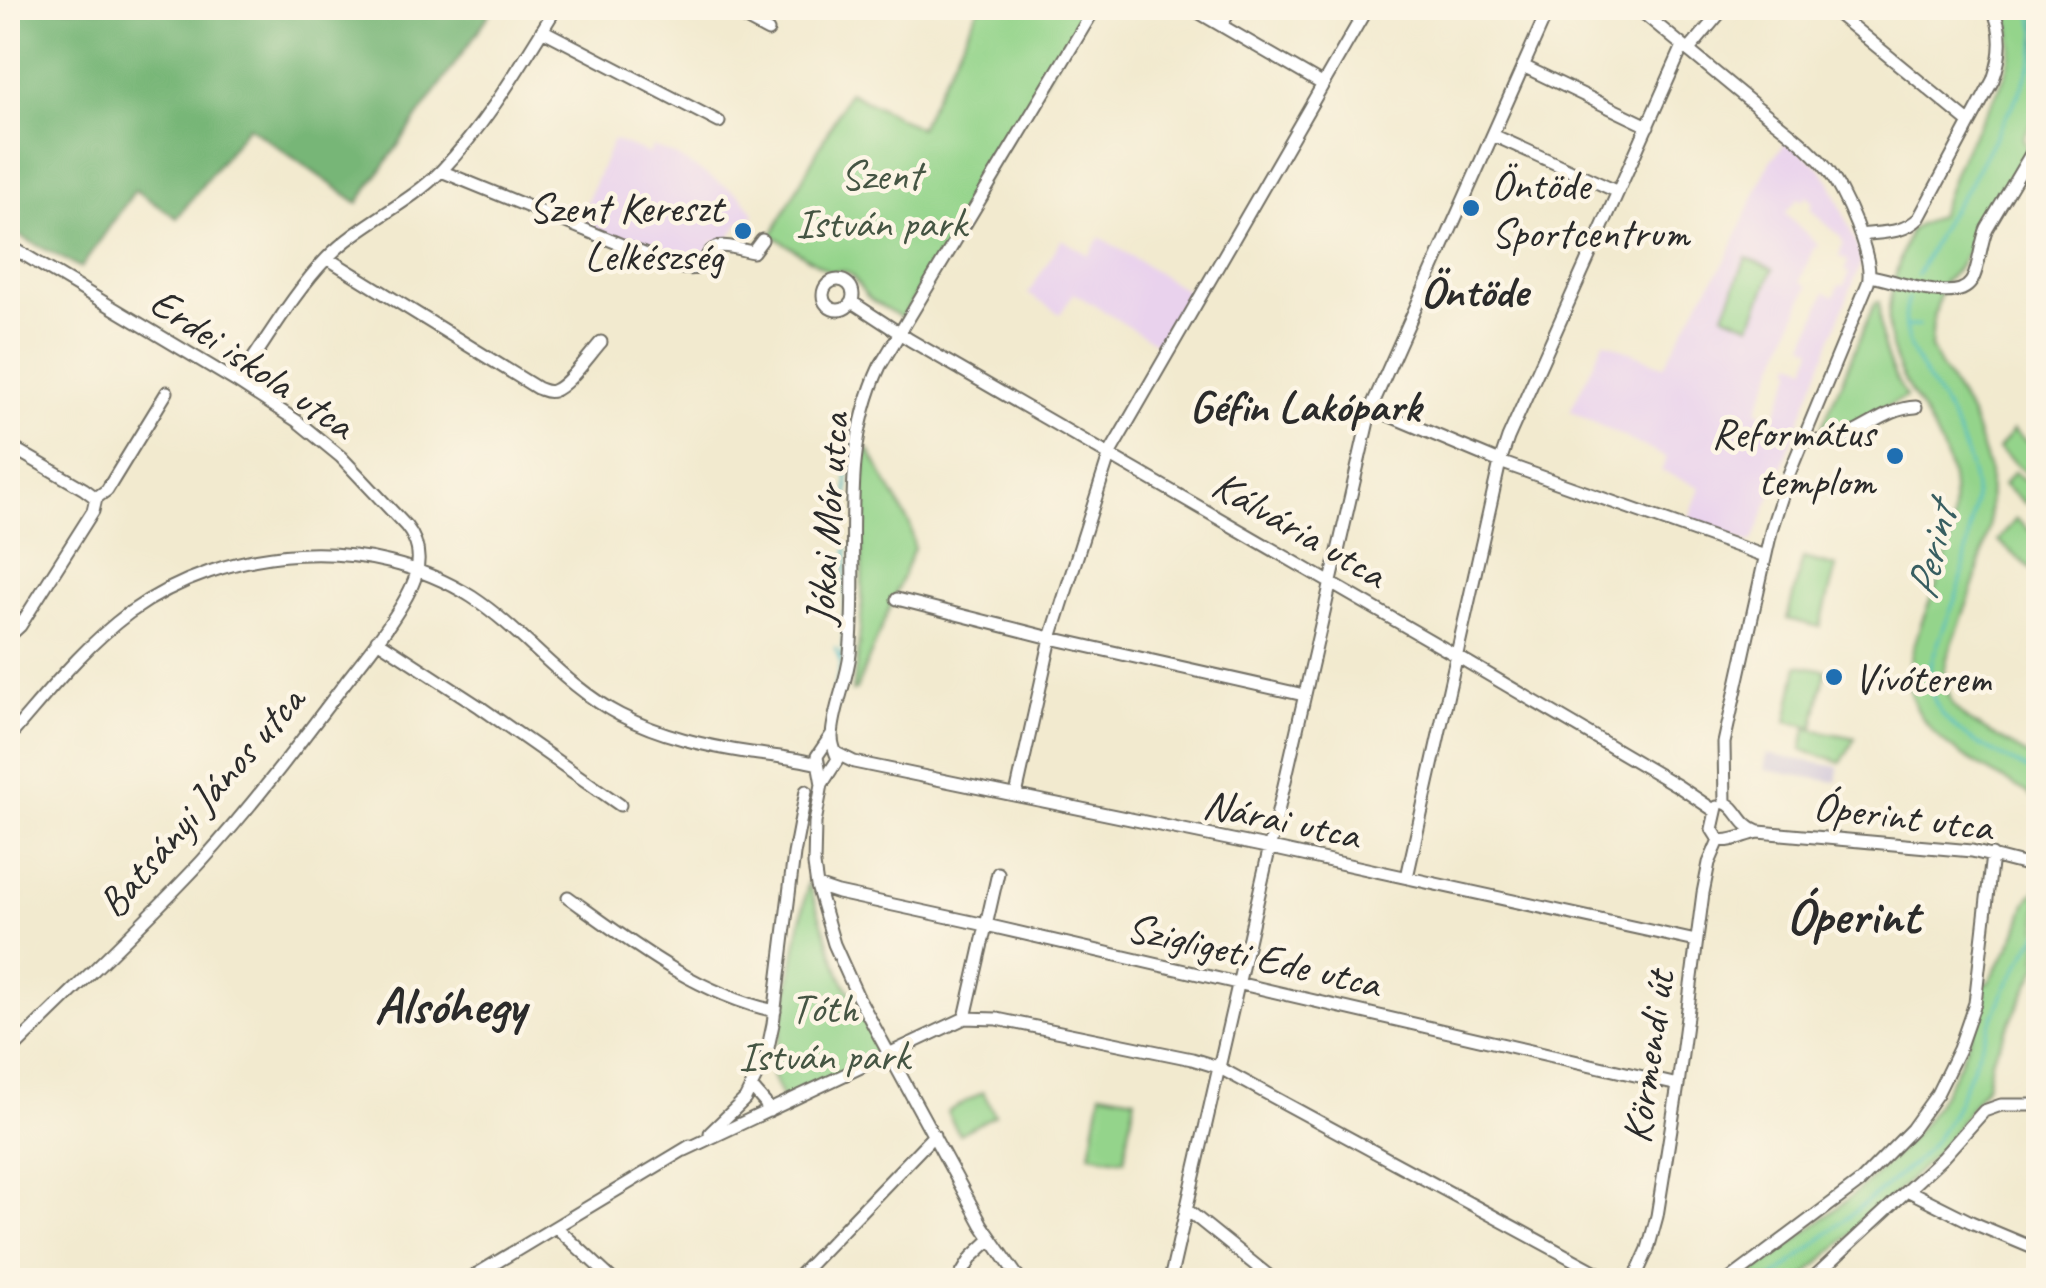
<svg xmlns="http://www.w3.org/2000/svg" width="2046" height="1288" viewBox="0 0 2046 1288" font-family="Caveat,sans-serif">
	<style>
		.built { fill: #e9d2ed; fill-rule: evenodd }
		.industrial { fill: #c9bfd7 }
		.green { fill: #94d48b; stroke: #60805b; stroke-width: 2.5 }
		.forest { fill: #77b677; stroke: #517051; stroke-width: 2.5 }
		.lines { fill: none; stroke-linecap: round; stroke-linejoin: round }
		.stream { stroke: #4fbdc6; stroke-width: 2.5 }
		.minor-casing { stroke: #716e64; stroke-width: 15 }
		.minor { stroke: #fff; stroke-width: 11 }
		.poi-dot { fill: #1f6fb2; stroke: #fcf5e5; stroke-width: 4 }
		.labels { text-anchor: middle; stroke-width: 9; stroke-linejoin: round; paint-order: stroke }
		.park-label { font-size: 42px; fill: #455543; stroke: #fcf5e5 }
		.poi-label { font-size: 42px; fill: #2b2b2b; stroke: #fcf5e5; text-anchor: start }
		.street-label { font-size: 42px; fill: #2b2b2b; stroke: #fcf5e5 }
		.neighbourhood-label { font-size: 45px; font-weight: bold; fill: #2b2b2b; stroke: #fcf5e5 }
		.water-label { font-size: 45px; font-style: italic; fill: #385e61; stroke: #fcf5e5 }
		.district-label { font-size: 52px; font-weight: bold; fill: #2b2b2b; stroke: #fcf5e5 }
	</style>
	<rect width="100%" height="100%" fill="#fcf5e5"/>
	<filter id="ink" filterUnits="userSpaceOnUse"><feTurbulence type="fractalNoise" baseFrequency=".01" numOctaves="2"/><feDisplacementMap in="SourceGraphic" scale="20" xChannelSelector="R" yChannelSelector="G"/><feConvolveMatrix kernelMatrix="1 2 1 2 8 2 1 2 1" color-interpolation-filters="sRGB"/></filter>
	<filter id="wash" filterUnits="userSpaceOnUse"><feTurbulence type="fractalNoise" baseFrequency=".0048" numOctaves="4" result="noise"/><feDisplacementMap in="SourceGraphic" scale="40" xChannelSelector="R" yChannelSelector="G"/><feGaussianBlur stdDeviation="2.25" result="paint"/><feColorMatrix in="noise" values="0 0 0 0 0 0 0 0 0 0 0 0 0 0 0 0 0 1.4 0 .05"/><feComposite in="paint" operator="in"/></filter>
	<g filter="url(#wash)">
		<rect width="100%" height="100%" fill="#f2eacf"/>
		<path class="built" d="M613,140L649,154L652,147L672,154L740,195L755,214L746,227L740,221L725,245L714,240L697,266L672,263L577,225Z
			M1788,140L1819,167L1830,182L1859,251L1861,262L1754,539L1748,543L1688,522L1700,487L1661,471L1667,458L1570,411L1604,341L1664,366L1698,303L1726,260L1770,161ZM1806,196L1813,203L1810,208L1817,216L1840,236L1843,243L1839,256L1848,261L1845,271L1849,273L1844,286L1839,285L1835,296L1825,292L1805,344L1813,349L1807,366L1793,361L1791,367L1794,369L1774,418L1757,410L1808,286L1800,281L1814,247L1817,248L1818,245L1785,213L1798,198L1802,201Z
			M1100,237L1192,294L1160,346L1074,293L1060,314L1028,294L1062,239L1088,255Z"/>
		<path class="industrial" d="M1767,754L1839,767L1837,782L1764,770Z"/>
		<path class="green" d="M979,8H1087L902,318C892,311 876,305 867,296C854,282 854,266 830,272L772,235L849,92L919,128Z
			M2004,8H2038V112L2023,138L2028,150L1959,267L1943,283L1933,321L1931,348L1941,368L1971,415L1990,473L1989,526L1975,583L1947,658L1943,678L1953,706L1967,720L2038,761V804L2028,793C1985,768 1925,745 1910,692C1901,659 1934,595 1945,562C1953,537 1954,513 1953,487C1952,466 1936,434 1925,416C1917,401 1906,386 1899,370C1877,321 1894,277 1910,230L1939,215C1947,195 1953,174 1962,155C1984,110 2030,60 2004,8Z
			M1746,258L1773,269L1751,325L1724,314Z
			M1875,302H1879C1879,341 1886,363 1906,397L1834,432L1826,431L1822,427Z
			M2013,430L2038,452V464L2029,475L1998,449Z
			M866,449L869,450L911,527L914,548L856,690L852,691L857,661L862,607V509Z
			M2014,472L2037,491L2026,504L2003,485Z
			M2016,519L2038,538V575L1998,541Z
			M1803,558L1836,567L1820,627L1787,619Z
			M1798,665L1826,670L1814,727L1787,721Z
			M1806,728L1855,738L1841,763L1802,750Z
			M808,882L841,977L885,1051L784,1102L772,1075Z
			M2038,889V966L1991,1061L1987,1083L1944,1146L1887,1202L1800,1280H1755L1757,1278L1753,1273C1812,1227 1882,1179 1926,1119C1954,1083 1971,1037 1985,994L1982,992L1984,983H1988C1998,966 2009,950 2017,932C2023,916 2024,899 2038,889Z
			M983,1092L995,1115L959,1134L947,1112Z
			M1101,1092L1135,1098L1124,1160L1090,1154Z"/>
		<path class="forest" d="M19,8H494L358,203L248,126L177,218L135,190L81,268L8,230V34Z"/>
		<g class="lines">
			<path class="stream" d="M1917,275L1946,218L1969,185L2023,85L2034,55L2037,32L2029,8
				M1908,298C1895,335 1920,368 1939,397C1953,417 1973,465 1975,490C1976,503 1972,515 1970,528C1967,548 1965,569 1959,588C1950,615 1937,641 1930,668C1923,731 1996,749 2038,776
				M1906,327L1919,325
				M847,501L848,462
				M835,648L840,661
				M834,692C848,643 844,594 847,544
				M1771,1280L1914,1163L1937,1138L1953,1113L2005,989L2038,933"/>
		</g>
	</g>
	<g filter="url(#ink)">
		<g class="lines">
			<defs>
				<path id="minor" d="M725,8L768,31
					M1191,8L1322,84
					M1637,8C1677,41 1717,74 1757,107C1781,126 1808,145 1827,169C1843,189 1875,259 1868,283L1789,474L1772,527L1724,743L1725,803
					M1830,8L1970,123
					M1221,25L1232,8
					M542,30L719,122
					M1689,50L1724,8
					M1523,66L1648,126
					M1493,135L1618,192
					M441,171L676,267C716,275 697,254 718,247C727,244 744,251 753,252L762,240
					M1860,235C1882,232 1903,234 1919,218L1993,80C2002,55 2004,31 1992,8
					M8,245L237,382L297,421L341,457L406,526C418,541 421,556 416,575C407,606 365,657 345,683C299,744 253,805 202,861C140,928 72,990 8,1054
					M327,258L537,388C543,390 547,393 553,391C568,386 590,354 601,342
					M1870,276C1894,279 1955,306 1971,282C1979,271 1980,243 1987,228L2038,142
					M823 295a15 15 0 1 1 30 0a15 15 0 1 1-30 0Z
					M852,302L910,340L1457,656L1678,786L1715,811
					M237,382C265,343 294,292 327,258C361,223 408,205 442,170C488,122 521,64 556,8
					M1371,408L1500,462L1765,556
					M1804,438C1846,455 1876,408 1916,407
					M8,445L84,489L96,498
					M897,599L1051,638L1304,695
					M8,637L20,626L93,511L96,498L107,490L167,392
					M377,640L480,707L620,805
					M832,734L817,756L822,784L815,823L814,865L817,886L834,944L857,995L982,1225L1020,1280
					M8,738C46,695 82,648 129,613C226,543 370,532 472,597C525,632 564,686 620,715C661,736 705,746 751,753C773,756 796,758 818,764
					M836,753L854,762L1271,848L1696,941
					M822,784L838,759C835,752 832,745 832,737C833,709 847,682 850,654C860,557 837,457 880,366L1095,8
					M1016,795L1051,638L1110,453L1367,8
					M1725,803C1738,807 1739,825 1758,832
					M1717,807L1712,829L1719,840
					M1719,840C1731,843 1746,834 1759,832L1972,851L2038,868
					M1407,877L1500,462L1508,438L1683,46
					M817,886L838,893L986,925L1678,1085
					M568,897C633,944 696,993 775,1011
					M965,1018L998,873
					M752,1088L765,1103L769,1111
					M710,1133L745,1099L766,1057L773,1024L794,854L806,791
					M685,1150L965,1018L997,1019L1192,1059L1218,1067L1611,1280
					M1909,1191L1971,1222L2038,1250
					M1186,1209L1274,1280
					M556,1227L613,1280
					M467,1280L690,1146
					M795,1280L934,1135
					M958,1280L972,1257L990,1240
					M1170,1280L1371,408L1549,8
					M1634,1280L1648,1249L1657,1216L1678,1085L1703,893L1709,863L1719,840
					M1729,1280L1860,1182L1912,1129L1937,1094L1959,1049L1975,1003L1992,855
					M1811,1280L1943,1157L1984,1111L2001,1105H2038"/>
			</defs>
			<use href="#minor" class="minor-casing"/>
			<use href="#minor" class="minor"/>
		</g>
	</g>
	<g class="poi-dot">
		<circle cx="1471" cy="208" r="10"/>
		<circle cx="743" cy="231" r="10"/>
		<circle cx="1895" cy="456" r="10"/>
		<circle cx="1834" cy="677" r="10"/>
	</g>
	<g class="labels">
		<g class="park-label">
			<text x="881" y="189">Szent<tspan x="881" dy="48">István park</tspan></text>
			<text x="824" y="1022">Tóth<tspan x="824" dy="48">István park</tspan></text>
		</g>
		<g class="poi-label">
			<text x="1491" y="199">Öntöde<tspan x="1491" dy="48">Sportcentrum</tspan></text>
			<text x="723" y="222" text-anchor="end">Szent Kereszt<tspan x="723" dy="48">Lelkészség</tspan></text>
			<text x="1875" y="447" text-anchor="end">Református<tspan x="1875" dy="48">templom</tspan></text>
			<text x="1854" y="692">Vívóterem</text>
		</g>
		<g class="street-label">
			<text transform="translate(253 362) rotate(34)" y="15">Erdei iskola utca</text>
			<text transform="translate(826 519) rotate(-86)" y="15">Jókai Mór utca</text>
			<text transform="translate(1300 528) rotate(30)" y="15">Kálvária utca</text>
			<text transform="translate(200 801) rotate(-49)" y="15">Batsányi János utca</text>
			<text transform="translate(1903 815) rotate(7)" y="15">Óperint utca</text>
			<text transform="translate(1282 818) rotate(12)" y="15">Nárai utca</text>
			<text transform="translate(1254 954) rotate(13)" y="15">Szigligeti Ede utca</text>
			<text transform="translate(1647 1057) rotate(-82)" y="15">Körmendi út</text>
		</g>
		<g class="neighbourhood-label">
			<text x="1474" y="306">Öntöde</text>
			<text x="1305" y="421">Géfin Lakópark</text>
		</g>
		<g class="water-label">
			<text transform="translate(1930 552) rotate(-77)" y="16">Perint</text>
		</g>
		<g class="district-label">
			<text x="1853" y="933">Óperint</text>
			<text x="450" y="1023">Alsóhegy</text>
		</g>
	</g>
	<rect width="2046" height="1288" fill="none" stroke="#fcf5e5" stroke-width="40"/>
</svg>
